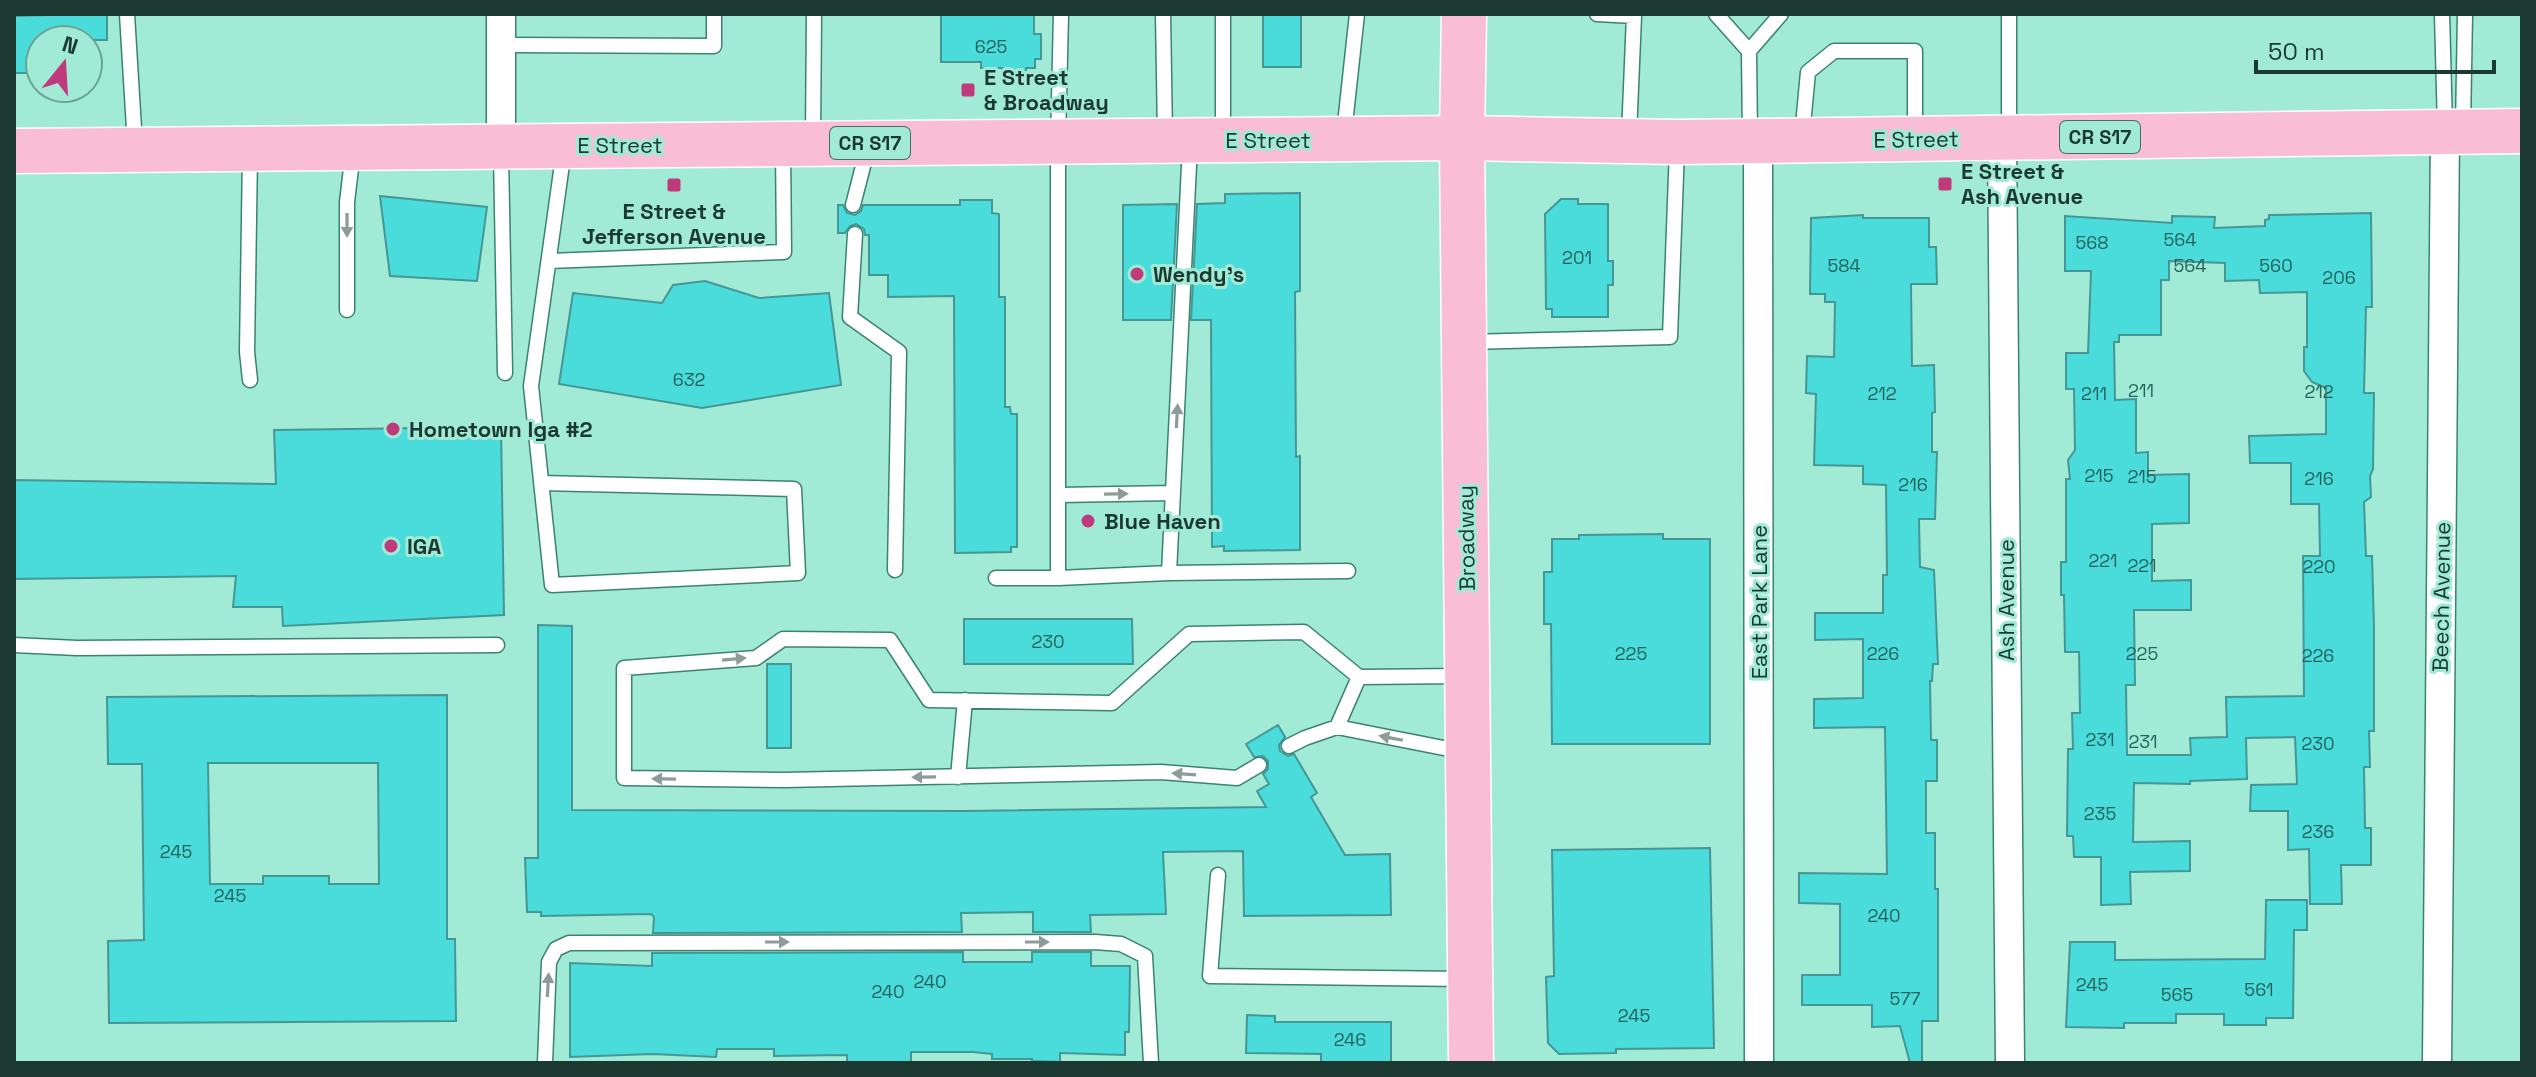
<svg xmlns="http://www.w3.org/2000/svg" width="2536" height="1077" viewBox="0 0 2536 1077" font-family="'Space Grotesk',sans-serif">
	<style>
		.building { fill: #49dcdb; stroke: #459796; stroke-width: 2; fill-rule: evenodd }
		.lines { fill: none; stroke-linecap: round; stroke-linejoin: round }
		.lane-casing { stroke: #3a8371; stroke-width: 17 }
		.street-casing { stroke: #3a8371; stroke-width: 31 }
		.primary-casing { stroke: #fff; stroke-width: 47 }
		.lane { stroke: #fff; stroke-width: 14 }
		.street { stroke: #fff; stroke-width: 28 }
		.primary { stroke: #fabdd6; stroke-width: 44 }
		.oneway { fill: #8d9c98 }
		.poi-dot { fill: #c03a7b; stroke: #a1ebd6; stroke-width: 3 }
		.labels { text-anchor: middle; stroke-width: 6; stroke-linejoin: round; paint-order: stroke }
		.number-label { font-size: 18px; fill: #26625c }
		.shield { fill: #a1ebd6; stroke: #436e62; stroke-width: 2 }
		.shield-label { font-size: 20px; font-weight: bold; fill: #1b3931 }
		.poi-label { font-size: 22px; font-weight: bold; fill: #1b3931; stroke: #a1ebd6; text-anchor: start }
		.street-label { font-size: 22px; fill: #1b3931; stroke: #a1ebd6 }
	</style>
	<rect width="100%" height="100%" fill="#a1ebd6"/>
	<path class="building" d="M80,14H107V40H40V73H14V16Z
		M941,14H1034V34H1041V59H1035V68H1026V74H1002V68H981V62H941Z
		M1263,14H1301V67H1263Z
		M1300,193V291L1295,292L1296,457L1300,456V550L1224,551V546L1212,547L1211,320H1191L1197,204L1225,203V194Z
		M380,196L487,207L477,281L390,276Z
		M1561,199H1578V204H1608V261H1613V285H1608V317H1552V309H1546L1545,214Z
		M960,200H992V213L999,214V297H1005V407H1010L1011,414H1017V547H1011V552L955,553L954,296L888,297V275H869V235H865L864,229L856,224L850,226L845,233H838V205H843L847,213L855,215L861,211L863,205H960Z
		M1177,204L1171,320H1123V205Z
		M2371,213L2372,307H2366L2364,393H2374L2373,469L2370,476L2371,497L2364,502L2366,556H2372L2374,627V731H2369L2370,767H2364L2365,828H2371V865H2341L2342,904H2310L2309,849L2288,850V811H2250L2251,785L2297,784L2295,737L2246,738L2247,779L2190,781V784L2134,783L2133,842L2190,841V871L2130,872L2131,904L2101,905V857H2074L2073,836H2067L2068,749H2073L2072,713H2080L2079,652H2065L2064,595H2061V562H2066V479H2070L2068,460L2075,450L2074,389H2066V353H2088L2091,271H2065V216L2172,223V216L2215,217L2214,228L2265,226V220L2269,219V215ZM2169,261L2225,263V281L2259,280L2260,293L2307,292V347H2304V371L2312,382L2326,388V434L2249,436L2250,463H2291V504H2319L2320,556H2303L2304,696L2226,697L2227,737L2190,738L2191,755H2127L2126,685H2135L2134,610H2191V580L2152,581V524L2189,523V474L2148,475V452L2136,453V399L2115,400L2114,342H2119V335H2161V280H2169Z
		M1863,215V218H1929V247H1936L1937,284H1911L1912,366L1934,365L1935,412L1932,413V452H1937L1935,519H1919L1920,567L1934,570L1938,664H1933L1932,681H1930L1931,740H1937V781H1926V833H1935V889H1938V1021H1922V1063H1910L1900,1026L1872,1027V1005H1802V975H1840V904L1799,903V873L1887,874L1885,727L1814,728V699L1863,698V639L1815,640V613H1883V575H1887L1886,485L1863,484V466L1814,465L1816,394L1806,393L1807,356L1834,357L1835,302H1825V294H1810L1811,218Z
		M705,281L759,298L829,293L841,385L702,408L559,384L573,293L662,303L673,285Z
		M501,427L504,615L283,626L282,607H233L236,576L14,579V480L276,484L274,430Z
		M1663,534V539H1710V744H1552L1551,624H1544V572H1552V539H1579V535Z
		M964,619H1132L1133,664H964Z
		M538,625L572,626V810L965,811L1266,807L1257,791L1269,784L1263,774L1268,769V761L1263,756L1254,757L1246,744L1278,725L1285,737L1279,745L1280,751L1288,756L1294,754L1317,793L1311,797L1345,855L1390,854L1391,915L1244,916L1243,851L1163,852L1166,914L1090,915L1091,932H1033V912L961,913L962,932L653,933L654,917L651,914L541,916V912H527L525,858H538Z
		M767,664H791V748H767Z
		M447,695V939H455L456,1021L109,1023L108,941L144,940L142,764H108L107,697ZM208,763H378L379,884H329V876H263V884H210Z
		M1710,848L1714,1048L1616,1049V1053L1559,1054L1548,1043L1546,977L1554,976L1552,850Z
		M2266,900H2307V930H2294L2293,1018H2266V1025H2224V1014H2176V1023H2124V1028L2066,1027L2070,942H2115V960L2265,959Z
		M963,952V962H1032V952H1091V966H1130L1129,1032H1125V1055L1060,1053V1062L1032,1061V1059H992V1054L973,1052H911V1062H847V1055L774,1056V1049H717L716,1057L653,1054L570,1057V963L652,966V953Z
		M1247,1015L1275,1016V1022H1391V1063H1321V1054L1246,1053Z"/>
	<g class="lines">
		<defs>
			<path id="lane" d="M127,14L135,145
				M1163,14L1165,136
				M1223,14V138
				M1597,14L1634,16L1629,135
				M1716,14L1749,51
				M2009,14V133
				M2442,14L2445,128
				M501,45L714,46V14
				M2463,127L2465,14
				M1344,133L1357,14
				M1802,136L1808,72L1834,51H1915V133
				M813,138L814,14
				M1750,138L1749,51L1781,14
				M501,153L505,373
				M853,205L868,147
				M855,234L850,317L899,352L895,570
				M549,261L784,252L783,148
				M347,310V202L353,152
				M1468,342L1670,337L1677,148
				M250,380L247,352L250,153
				M541,483L794,489L798,573L552,585L531,386L564,150
				M1059,495L1173,493
				M1169,573L1348,571
				M996,578H1058V142L1061,14
				M1058,578L1169,573L1190,145
				M14,645L77,648L497,645
				M1337,727L1359,677
				M1289,746L1305,738L1337,727L1464,752
				M1259,765L1237,778L1161,772L784,780L624,778V668L756,658L783,639L890,640L929,700L1112,703L1189,634L1304,632L1359,677L1462,676
				M958,777L965,700
				M1218,875L1210,976L1466,979
				M545,1063L549,962L556,949L569,943L1095,942L1121,944L1145,956L1151,1063"/>
			<path id="street" d="M501,14V146
				M2002,138L2010,1063
				M1758,141L1759,1063
				M2437,1063L2445,132"/>
			<path id="primary" d="M1464,14L1462,138L1471,1063
				M14,151L1462,138L1677,142L2522,131"/>
		</defs>
		<use href="#lane" class="lane-casing"/>
		<use href="#street" class="street-casing"/>
		<use href="#primary" class="primary-casing"/>
		<use href="#lane" class="lane"/>
		<use href="#street" class="street"/>
		<use href="#primary" class="primary"/>
	</g>
	<defs><path id="oneway-solid" d="M-6-.8H1V-3.2L6.5 0L1 3.2V.8H-6Z" transform="scale(2)"/></defs>
	<g class="oneway">
		<use href="#oneway-solid" transform="translate(347 225) rotate(90)"/>
		<use href="#oneway-solid" transform="translate(1177 416) rotate(-87)"/>
		<use href="#oneway-solid" transform="translate(1116 494) rotate(-1)"/>
		<use href="#oneway-solid" transform="translate(734 659) rotate(-5)"/>
		<use href="#oneway-solid" transform="translate(1391 738) rotate(-169)"/>
		<use href="#oneway-solid" transform="translate(1184 774) rotate(-176)"/>
		<use href="#oneway-solid" transform="translate(924 777) rotate(179)"/>
		<use href="#oneway-solid" transform="translate(664 779) rotate(-179)"/>
		<use href="#oneway-solid" transform="translate(777 942)"/>
		<use href="#oneway-solid" transform="translate(1037 942)"/>
		<use href="#oneway-solid" transform="translate(548 985) rotate(-87)"/>
	</g>
	<g class="poi-dot">
		<rect x="960" y="82" width="16" height="16" rx="4"/>
		<rect x="1937" y="176" width="16" height="16" rx="4"/>
		<rect x="666" y="177" width="16" height="16" rx="4"/>
		<circle cx="1137" cy="274" r="8"/>
		<circle cx="393" cy="429" r="8"/>
		<circle cx="1088" cy="521" r="8"/>
		<circle cx="391" cy="546" r="8"/>
	</g>
	<g class="labels">
		<g class="number-label">
			<text x="991" y="53">625</text>
			<text x="2180" y="246">564</text>
			<text x="2092" y="249">568</text>
			<text x="1577" y="264">201</text>
			<text x="1844" y="272">584</text>
			<text x="2190" y="272">564</text>
			<text x="2276" y="272">560</text>
			<text x="2339" y="284">206</text>
			<text x="689" y="386">632</text>
			<text x="2141" y="397">211</text>
			<text x="2319" y="398">212</text>
			<text x="1882" y="400">212</text>
			<text x="2094" y="400">211</text>
			<text x="2099" y="482">215</text>
			<text x="2142" y="483">215</text>
			<text x="2319" y="485">216</text>
			<text x="1913" y="491">216</text>
			<text x="2103" y="567">221</text>
			<text x="2142" y="572">221</text>
			<text x="2319" y="573">220</text>
			<text x="1048" y="648">230</text>
			<text x="1631" y="660">225</text>
			<text x="1883" y="660">226</text>
			<text x="2142" y="660">225</text>
			<text x="2318" y="662">226</text>
			<text x="2100" y="746">231</text>
			<text x="2143" y="748">231</text>
			<text x="2318" y="750">230</text>
			<text x="2100" y="820">235</text>
			<text x="2318" y="838">236</text>
			<text x="176" y="858">245</text>
			<text x="230" y="902">245</text>
			<text x="1884" y="922">240</text>
			<text x="930" y="988">240</text>
			<text x="2092" y="991">245</text>
			<text x="2259" y="996">561</text>
			<text x="888" y="998">240</text>
			<text x="2177" y="1001">565</text>
			<text x="1905" y="1005">577</text>
			<text x="1634" y="1022">245</text>
			<text x="1350" y="1046">246</text>
		</g>
		<g class="shield">
			<rect x="2060" y="121" width="80" height="32" rx="6"/>
			<rect x="830" y="127" width="80" height="32" rx="6"/>
		</g>
		<g class="shield-label">
			<text x="2100" y="144">CR S17</text>
			<text x="870" y="150">CR S17</text>
		</g>
		<g class="poi-label">
			<text x="984" y="85">E Street<tspan x="984" dy="25">&amp; Broadway</tspan></text>
			<text x="1961" y="179">E Street &amp;<tspan x="1961" dy="25">Ash Avenue</tspan></text>
			<text x="674" y="219" text-anchor="middle">E Street &amp;<tspan x="674" dy="25">Jefferson Avenue</tspan></text>
			<text x="1153" y="282">Wendy's</text>
			<text x="409" y="437">Hometown Iga #2</text>
			<text x="1104" y="529">Blue Haven</text>
			<text x="407" y="554">IGA</text>
		</g>
		<g class="street-label">
			<text transform="translate(1916 139) rotate(-1)" y="8">E Street</text>
			<text x="1268" y="148">E Street</text>
			<text x="620" y="153">E Street</text>
			<text transform="translate(1466 538) rotate(-91)" y="8">Broadway</text>
			<text transform="translate(2441 597) rotate(-89)" y="8">Beech Avenue</text>
			<text transform="translate(2006 600) rotate(-90)" y="8">Ash Avenue</text>
			<text transform="translate(1759 602) rotate(-90)" y="8">East Park Lane</text>
		</g>
	</g>
	<rect width="2536" height="1077" fill="none" stroke="#1b3931" stroke-width="32"/>
	<g transform="translate(64 64) rotate(18)"><circle r="38" fill="#a1ebd6" stroke="#6ba494" stroke-width="2"/>
	<path d="M0-6L14 30L0 20L-14 30Z" fill="#c03a7b"/>
	<text y="-12" font-size="22" font-weight="bold" text-anchor="middle" fill="#1b3931">N</text>
	</g>
	<path d="M2256 60v12h238v-12" fill="none" stroke="#1b3931" stroke-width="4"/>
	<text x="2268" y="60" font-size="24" fill="#1b3931" stroke="#a1ebd6" stroke-width="6" paint-order="stroke">50 m</text>
</svg>
